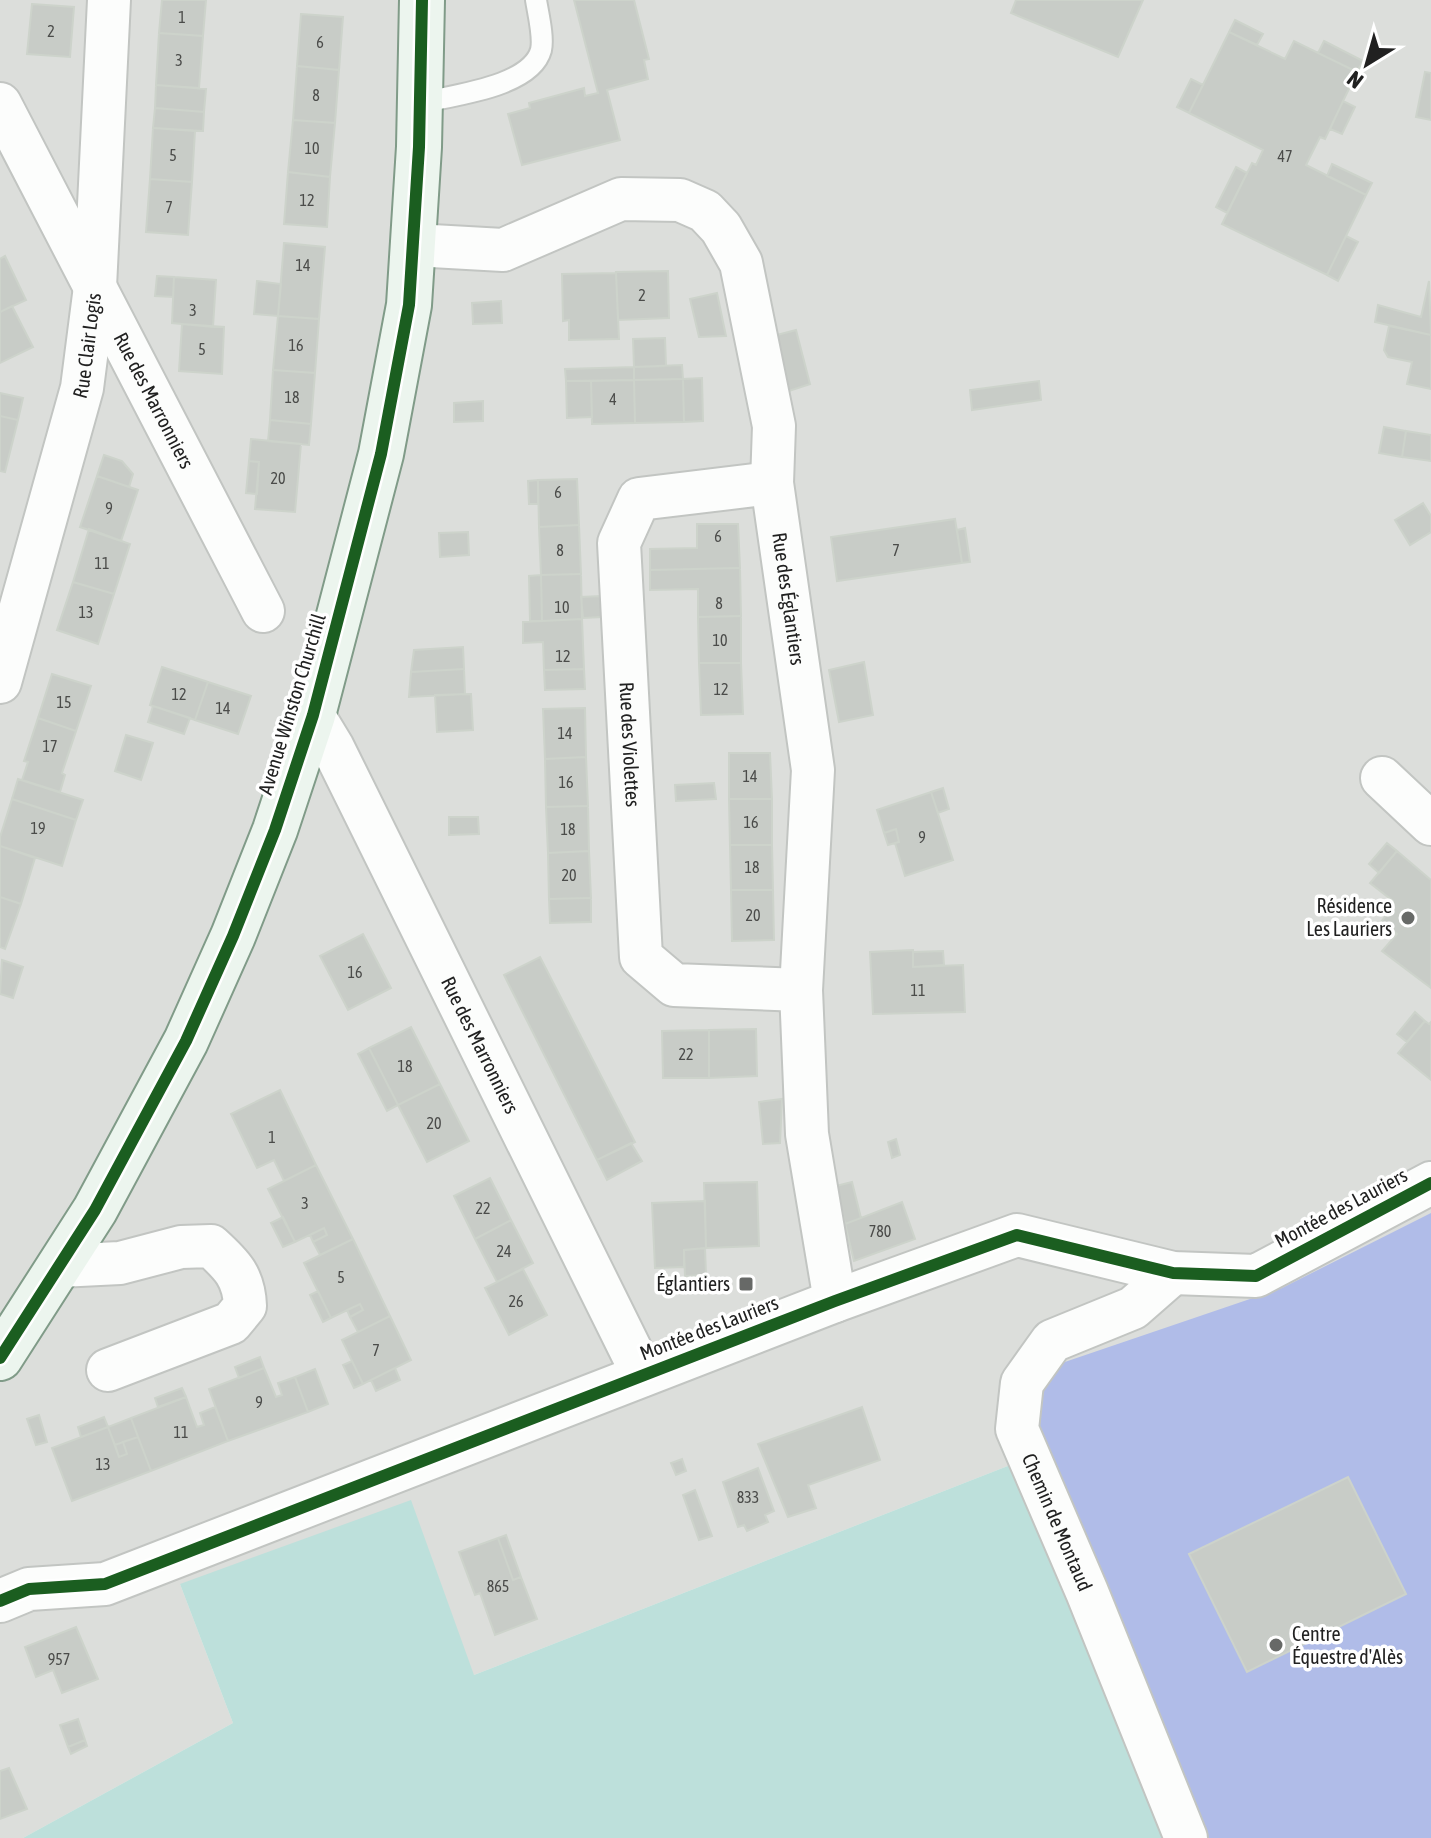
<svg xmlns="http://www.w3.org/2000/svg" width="1431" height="1838" viewBox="0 0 1431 1838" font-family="'Asap Condensed',sans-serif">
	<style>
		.residential { fill: #dcdedb }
		.forest { fill: #bde0db }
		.pitch { fill: #b0bce8 }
		.building { fill: #c8ccc7; stroke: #cdd3cb; stroke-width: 2 }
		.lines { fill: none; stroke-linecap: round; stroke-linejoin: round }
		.lane-casing { stroke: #c2c5c2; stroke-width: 24 }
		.street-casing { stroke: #c2c5c2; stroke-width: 46 }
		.secondary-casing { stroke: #809b88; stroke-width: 48 }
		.lane { stroke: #fcfdfc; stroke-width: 20 }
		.street { stroke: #fcfdfc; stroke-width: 42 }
		.secondary { stroke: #ecf5ee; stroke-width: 44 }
		.cycleway-casing { stroke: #fff; stroke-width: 17 }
		.cycleway { stroke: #1b5e20; stroke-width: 12 }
		.poi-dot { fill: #676967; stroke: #fff; stroke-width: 3 }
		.labels { text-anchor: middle; stroke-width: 7; stroke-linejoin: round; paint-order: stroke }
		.number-label { font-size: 16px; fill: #4b4c4a }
		.street-label { font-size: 20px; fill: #212121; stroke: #fff }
		.poi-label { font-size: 20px; fill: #212121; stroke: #fff; text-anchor: end }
	</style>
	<rect width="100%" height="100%" fill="#eaefea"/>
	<path class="residential" d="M0,0H1431V1838L1041,1453L474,1675L180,1584L233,1723L23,1838H0Z"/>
	<path class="forest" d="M1041,1453L1202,1838H23L233,1723L180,1584L411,1500L474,1675Z"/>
	<path class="pitch" d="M1431,1213V1838H1202L1025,1414L1056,1365L1282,1288Z"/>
	<path class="building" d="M162,0H206L203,36L159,33Z
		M574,0H634L649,59L644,60L648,79L607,90L620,140L522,165L508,114L530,108L529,103L584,88L585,96L598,93Z
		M1016,0H1143L1118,57L1011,13Z
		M32,4L74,7L70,57L27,54Z
		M301,14L343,17L339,70L297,66Z
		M1235,20L1263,34L1257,45L1229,32Z
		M1229,32L1285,59L1294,41L1357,72L1325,139L1320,137L1306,165L1366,195L1327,275L1222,224L1252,163L1256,165L1263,150L1189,113Z
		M159,33L203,36L199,88L156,85Z
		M1324,41L1363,61L1357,72L1318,53Z
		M297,66L339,70L335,123L293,120Z
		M1425,72L1431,73V120L1416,117Z
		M1191,79L1203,85L1189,113L1177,107Z
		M156,85L206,89L204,112L155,108Z
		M1343,101L1355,107L1342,134L1330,129Z
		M155,108L204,112L203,131L153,128Z
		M293,120L335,123L330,177L288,172Z
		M153,128L195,131L192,182L150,179Z
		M1332,164L1372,183L1366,195L1327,176Z
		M1236,167L1247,173L1227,213L1216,207Z
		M288,172L330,177L327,227L284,224Z
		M150,179L192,182L188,235L146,232Z
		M1346,236L1358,242L1338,281L1327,275Z
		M284,243L325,247L319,319L278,316Z
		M5,256L26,300L0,312V259Z
		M668,271L669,318L618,320L616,272Z
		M616,273L619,339L569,340V320L563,321L562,274Z
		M157,276L174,277L173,297L155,296Z
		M174,277L216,280L213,327L172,323Z
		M257,281L281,284L278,316L254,314Z
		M1429,281L1431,335L1375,322L1378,305L1421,317Z
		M717,293L726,336L699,337L690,299Z
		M501,301L502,323L473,324L472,303Z
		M12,306L33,347L0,363V312Z
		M278,316L319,319L315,373L273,370Z
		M182,324L224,327L222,374L179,371Z
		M1389,326L1431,335V389L1407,384L1412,362L1388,357L1384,350Z
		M796,330L810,384L786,392L773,336Z
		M665,338L666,366L634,367L633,339Z
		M682,365L683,379L634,380V367Z
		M634,367V380L566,381L565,369Z
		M273,370L315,373L311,424L270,420Z
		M702,378L703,421L684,422L683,379Z
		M683,379L684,422L635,423L634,380Z
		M634,380L635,423L592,424L591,381Z
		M566,381H591L592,417L567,418Z
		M1039,381L1041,400L972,410L970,390Z
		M0,393L23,398L18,420L0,416Z
		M483,401V421L454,422V403Z
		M0,416L18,420L5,472L0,471Z
		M270,420L311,424L309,445L268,441Z
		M1384,427L1406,431L1402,457L1379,453Z
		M1406,431L1431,435V461L1402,457Z
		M251,439L301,444L295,512L255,509L259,462L249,461Z
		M104,455L122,461L133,474L129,487L97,476Z
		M249,461L259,462L257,494L246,493Z
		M97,476L138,490L121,541L80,527Z
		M577,479L579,525L539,527L538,480Z
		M538,480V504H529L528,481Z
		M1423,503L1431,516V532L1410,545L1395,520Z
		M955,519L962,563L837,581L831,537Z
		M697,524H738L740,568L650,570V549L697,548Z
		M579,525L581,574L541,575L539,527Z
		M965,528L970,562L962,563L957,530Z
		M89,529L130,544L114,594L73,582Z
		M468,532L469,555L440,557L439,533Z
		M740,568L741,616L698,617V589L650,590V570Z
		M581,574L582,619L542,621L541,575Z
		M541,575L542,621H530L529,576Z
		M73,582L114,594L98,644L57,630Z
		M601,596L602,617L583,618L581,597Z
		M741,616V663H699L698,617Z
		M582,619L584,669L544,670L543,642L523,643V622Z
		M463,647L464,669L411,672L414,650Z
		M864,662L873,715L839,722L829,670Z
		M699,663H741L743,714L701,715Z
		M162,667L208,682L195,720L150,705Z
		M464,669L465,694L409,697L411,672Z
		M584,669L585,689L545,690L544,670Z
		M52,674L91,686L76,731L38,718Z
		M208,682L251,696L238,734L195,720Z
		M471,694L473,730L437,732L435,695Z
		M153,706L190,718L184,734L148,722Z
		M585,708L586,757L545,759L543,709Z
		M38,718L76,731L62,773L65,775L60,792L22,780L28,762L24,761Z
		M126,735L153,743L141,780L115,771Z
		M729,753H770L772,799H729Z
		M586,757L588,806L546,807L545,759Z
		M18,779L83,800L76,820L12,799Z
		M714,783L716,799L676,801L675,785Z
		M943,788L949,809L938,813L931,792Z
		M931,792L953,860L905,876L895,843L899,842L896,829L884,833L877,810Z
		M12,799L76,820L62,866L0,846V837Z
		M729,799H772V845H730Z
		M588,806L589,851L548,853L546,807Z
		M449,817H478L479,834L449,835Z
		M896,829L899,842L888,845L884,833Z
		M1387,843L1397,851L1379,873L1369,864Z
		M730,845H772L773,890H731Z
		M0,846L35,858L21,904L0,897Z
		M589,851L591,898L549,899L548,853Z
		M1397,851L1431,880V988L1382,951L1397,934L1381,922L1387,914L1384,911L1393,901L1370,883Z
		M731,890H773L774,940L732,941Z
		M0,897L21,904L5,949L0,947Z
		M591,898V922L550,923L549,899Z
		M363,934L391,988L348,1010L320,956Z
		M913,950V967L963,965L965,1012L873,1014L870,952Z
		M943,951L944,965L913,967V952Z
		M540,957L635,1142L597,1160L504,975Z
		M2,960L23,967L13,998L0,994Z
		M1415,1012L1425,1021L1407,1042L1397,1034Z
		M1425,1021L1429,1024L1431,1022V1080L1398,1053Z
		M411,1027L440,1084L398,1105L369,1048Z
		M756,1029L757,1076L709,1078V1030Z
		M709,1030V1078H663L662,1031Z
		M369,1048L398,1105L387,1111L358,1054Z
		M440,1084L469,1141L427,1162L398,1105Z
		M280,1090L316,1165L284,1181L274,1160L257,1168L231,1114Z
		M782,1099L780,1143L763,1144L759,1102Z
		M896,1139L900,1155L892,1158L888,1142Z
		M631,1143L642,1161L607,1180L597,1160Z
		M316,1165L353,1239L320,1255L313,1242L327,1235L324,1228L295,1242L268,1189Z
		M490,1178L511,1220L475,1239L454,1196Z
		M757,1182L759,1246L706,1248L704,1183Z
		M852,1182L861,1218L845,1224L836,1186Z
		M705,1201L706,1248L684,1250V1267L655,1268L652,1203Z
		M902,1202L915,1239L854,1261L845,1224Z
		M283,1217L295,1242L283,1247L271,1223Z
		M511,1220L533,1263L497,1282L475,1239Z
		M324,1228L327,1235L313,1242L310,1235Z
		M353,1239L390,1316L358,1332L350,1317L363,1310L360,1304L331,1318L304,1263Z
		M705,1248L706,1275L685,1276L684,1250Z
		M523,1269L547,1315L509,1335L485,1288Z
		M318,1291L331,1318L323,1322L310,1295Z
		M360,1304L363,1310L350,1317L347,1310Z
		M390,1316L411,1360L363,1384L342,1340Z
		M260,1357L264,1368L239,1378L235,1367Z
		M352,1361L363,1384L354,1388L343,1365Z
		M264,1368L276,1397L282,1395L278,1383L295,1377L308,1412L228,1441L209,1389Z
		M395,1368L400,1380L376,1391L371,1380Z
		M315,1369L328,1404L308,1412L295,1377Z
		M182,1388L186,1397L158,1407L155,1398Z
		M186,1397L197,1427L204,1425L200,1413L215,1407L228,1441L151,1471L131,1418Z
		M862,1407L880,1460L808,1485L816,1508L788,1517L758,1444Z
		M39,1415L47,1442L36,1445L27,1419Z
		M104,1417L108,1427L81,1437L78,1427Z
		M131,1418L138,1437L115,1445L108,1427Z
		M108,1427L119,1457L127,1454L123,1442L138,1437L151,1471L72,1501L52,1448Z
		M123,1442L127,1454L119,1457L115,1445Z
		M682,1459L686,1471L676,1475L671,1463Z
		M758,1468L774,1511L765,1515L768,1522L747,1531L744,1525L738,1527L723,1482Z
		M1348,1477L1406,1594L1247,1672L1189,1554Z
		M695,1490L712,1536L699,1540L683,1495Z
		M506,1535L521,1577L513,1580L498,1538Z
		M498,1538L513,1580L521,1577L537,1619L495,1635L480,1593L475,1595L459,1552Z
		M76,1627L98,1679L62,1693L53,1670L36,1677L25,1647Z
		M78,1719L85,1740L68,1747L60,1725Z
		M85,1740L87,1746L71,1754L68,1747Z
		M9,1768L27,1809L0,1819V1771Z"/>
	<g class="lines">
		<defs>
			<path id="lane" d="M420,103C453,95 531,87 541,50C544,37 538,13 536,0"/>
			<g id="street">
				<path id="s1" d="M0,104L263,611"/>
				<path id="s2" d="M414,245L503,250L621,199L680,200L705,211L721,228L741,263L774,426L772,483L813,770L801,990L807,1134L835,1301"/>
				<path id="s3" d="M772,483L639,499L619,543L641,957L674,985L801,990"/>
				<path id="s4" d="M0,682L82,388L95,287L109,0"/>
				<path id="s5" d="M313,715L333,748L643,1375"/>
				<path d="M1382,778L1431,824"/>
				<path d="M59,1266L120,1263L181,1247L211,1246C232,1265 244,1277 245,1306L231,1323L108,1370"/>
				<path id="s6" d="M1173,1273L1133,1308L1052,1341L1022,1383L1017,1429L1087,1592L1186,1838"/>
				<path d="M0,1601L29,1589L105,1584L835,1301L1017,1235L1173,1273L1256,1276L1431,1183"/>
			</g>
			<path id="secondary" d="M0,1358L95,1210L186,1041L233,936L275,830L313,715L381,454L409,305L419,147L422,0"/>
		</defs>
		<use href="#lane" class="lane-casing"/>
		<use href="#street" class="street-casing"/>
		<use href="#secondary" class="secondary-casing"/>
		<use href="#lane" class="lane"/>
		<use href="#street" class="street"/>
		<use href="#secondary" class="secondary"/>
		<defs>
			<path id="cycleway" d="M0,1358L95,1210L186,1041L233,936L275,830L313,715L381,454L409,305L419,147L422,0
				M0,1601L29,1589L105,1584L835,1301L1017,1235L1173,1273L1256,1276L1431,1183"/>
		</defs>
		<use href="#cycleway" class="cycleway-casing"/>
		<use href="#cycleway" class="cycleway"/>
	</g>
	<g class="poi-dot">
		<circle cx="1408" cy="918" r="8"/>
		<rect x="738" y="1276" width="16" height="16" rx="4"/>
		<circle cx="1276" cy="1645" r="8"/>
	</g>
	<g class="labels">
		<g class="number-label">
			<text x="182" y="23">1</text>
			<text x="51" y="37">2</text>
			<text x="320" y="48">6</text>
			<text x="179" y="66">3</text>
			<text x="316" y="101">8</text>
			<text x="312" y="154">10</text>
			<text x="173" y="161">5</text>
			<text x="1285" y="162">47</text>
			<text x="307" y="206">12</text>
			<text x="169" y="213">7</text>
			<text x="303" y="271">14</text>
			<text x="642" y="301">2</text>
			<text x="193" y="316">3</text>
			<text x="296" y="351">16</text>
			<text x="202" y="355">5</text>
			<text x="292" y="403">18</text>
			<text x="613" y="405">4</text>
			<text x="278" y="484">20</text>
			<text x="558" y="498">6</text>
			<text x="109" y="514">9</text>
			<text x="718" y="542">6</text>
			<text x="560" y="556">8</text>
			<text x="896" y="556">7</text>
			<text x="102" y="569">11</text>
			<text x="719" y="609">8</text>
			<text x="562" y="613">10</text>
			<text x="86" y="618">13</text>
			<text x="720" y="646">10</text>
			<text x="563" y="662">12</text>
			<text x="721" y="695">12</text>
			<text x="179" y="700">12</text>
			<text x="64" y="708">15</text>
			<text x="223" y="714">14</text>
			<text x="565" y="739">14</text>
			<text x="50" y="752">17</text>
			<text x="750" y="782">14</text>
			<text x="566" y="788">16</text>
			<text x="751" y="828">16</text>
			<text x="38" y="834">19</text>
			<text x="568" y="835">18</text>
			<text x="922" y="843">9</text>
			<text x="752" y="873">18</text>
			<text x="569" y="881">20</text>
			<text x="753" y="921">20</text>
			<text x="355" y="978">16</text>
			<text x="918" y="996">11</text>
			<text x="686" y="1060">22</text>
			<text x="405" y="1072">18</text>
			<text x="434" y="1129">20</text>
			<text x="272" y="1143">1</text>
			<text x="305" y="1209">3</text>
			<text x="483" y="1214">22</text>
			<text x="880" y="1237">780</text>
			<text x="504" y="1257">24</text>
			<text x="341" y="1283">5</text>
			<text x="516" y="1307">26</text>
			<text x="376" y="1356">7</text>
			<text x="259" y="1408">9</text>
			<text x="181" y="1438">11</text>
			<text x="103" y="1470">13</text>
			<text x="748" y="1503">833</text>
			<text x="498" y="1592">865</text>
			<text x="59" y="1665">957</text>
		</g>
		<g class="street-label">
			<text dy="7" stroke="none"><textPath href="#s4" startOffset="348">Rue Clair Logis</textPath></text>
			<text dy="7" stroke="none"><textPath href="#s1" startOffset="334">Rue des Marronniers</textPath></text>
			<text dy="7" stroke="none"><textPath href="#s2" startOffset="708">Rue des Églantiers</textPath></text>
			<text transform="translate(292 704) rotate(-73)" y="7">Avenue Winston Churchill</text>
			<text dy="7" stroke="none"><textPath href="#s3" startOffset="384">Rue des Violettes</textPath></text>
			<text dy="7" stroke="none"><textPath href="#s5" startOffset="370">Rue des Marronniers</textPath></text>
			<text transform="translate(1341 1208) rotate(-28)" y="7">Montée des Lauriers</text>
			<text transform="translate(709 1328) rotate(-21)" y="7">Montée des Lauriers</text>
			<text dy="7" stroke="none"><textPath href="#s6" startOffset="340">Chemin de Montaud</textPath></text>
		</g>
		<g class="poi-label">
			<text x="1392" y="913">Résidence<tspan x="1392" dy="23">Les Lauriers</tspan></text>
			<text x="730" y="1291">Églantiers</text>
			<text x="1292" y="1641" text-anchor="start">Centre<tspan x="1292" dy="23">Équestre d'Alès</tspan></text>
		</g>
	</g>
	<g transform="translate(1367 64) rotate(217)" stroke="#ffffff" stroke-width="6" paint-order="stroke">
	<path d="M0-6L14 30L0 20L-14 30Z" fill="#212121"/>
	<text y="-12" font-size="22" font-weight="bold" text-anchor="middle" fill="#212121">N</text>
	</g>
</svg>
